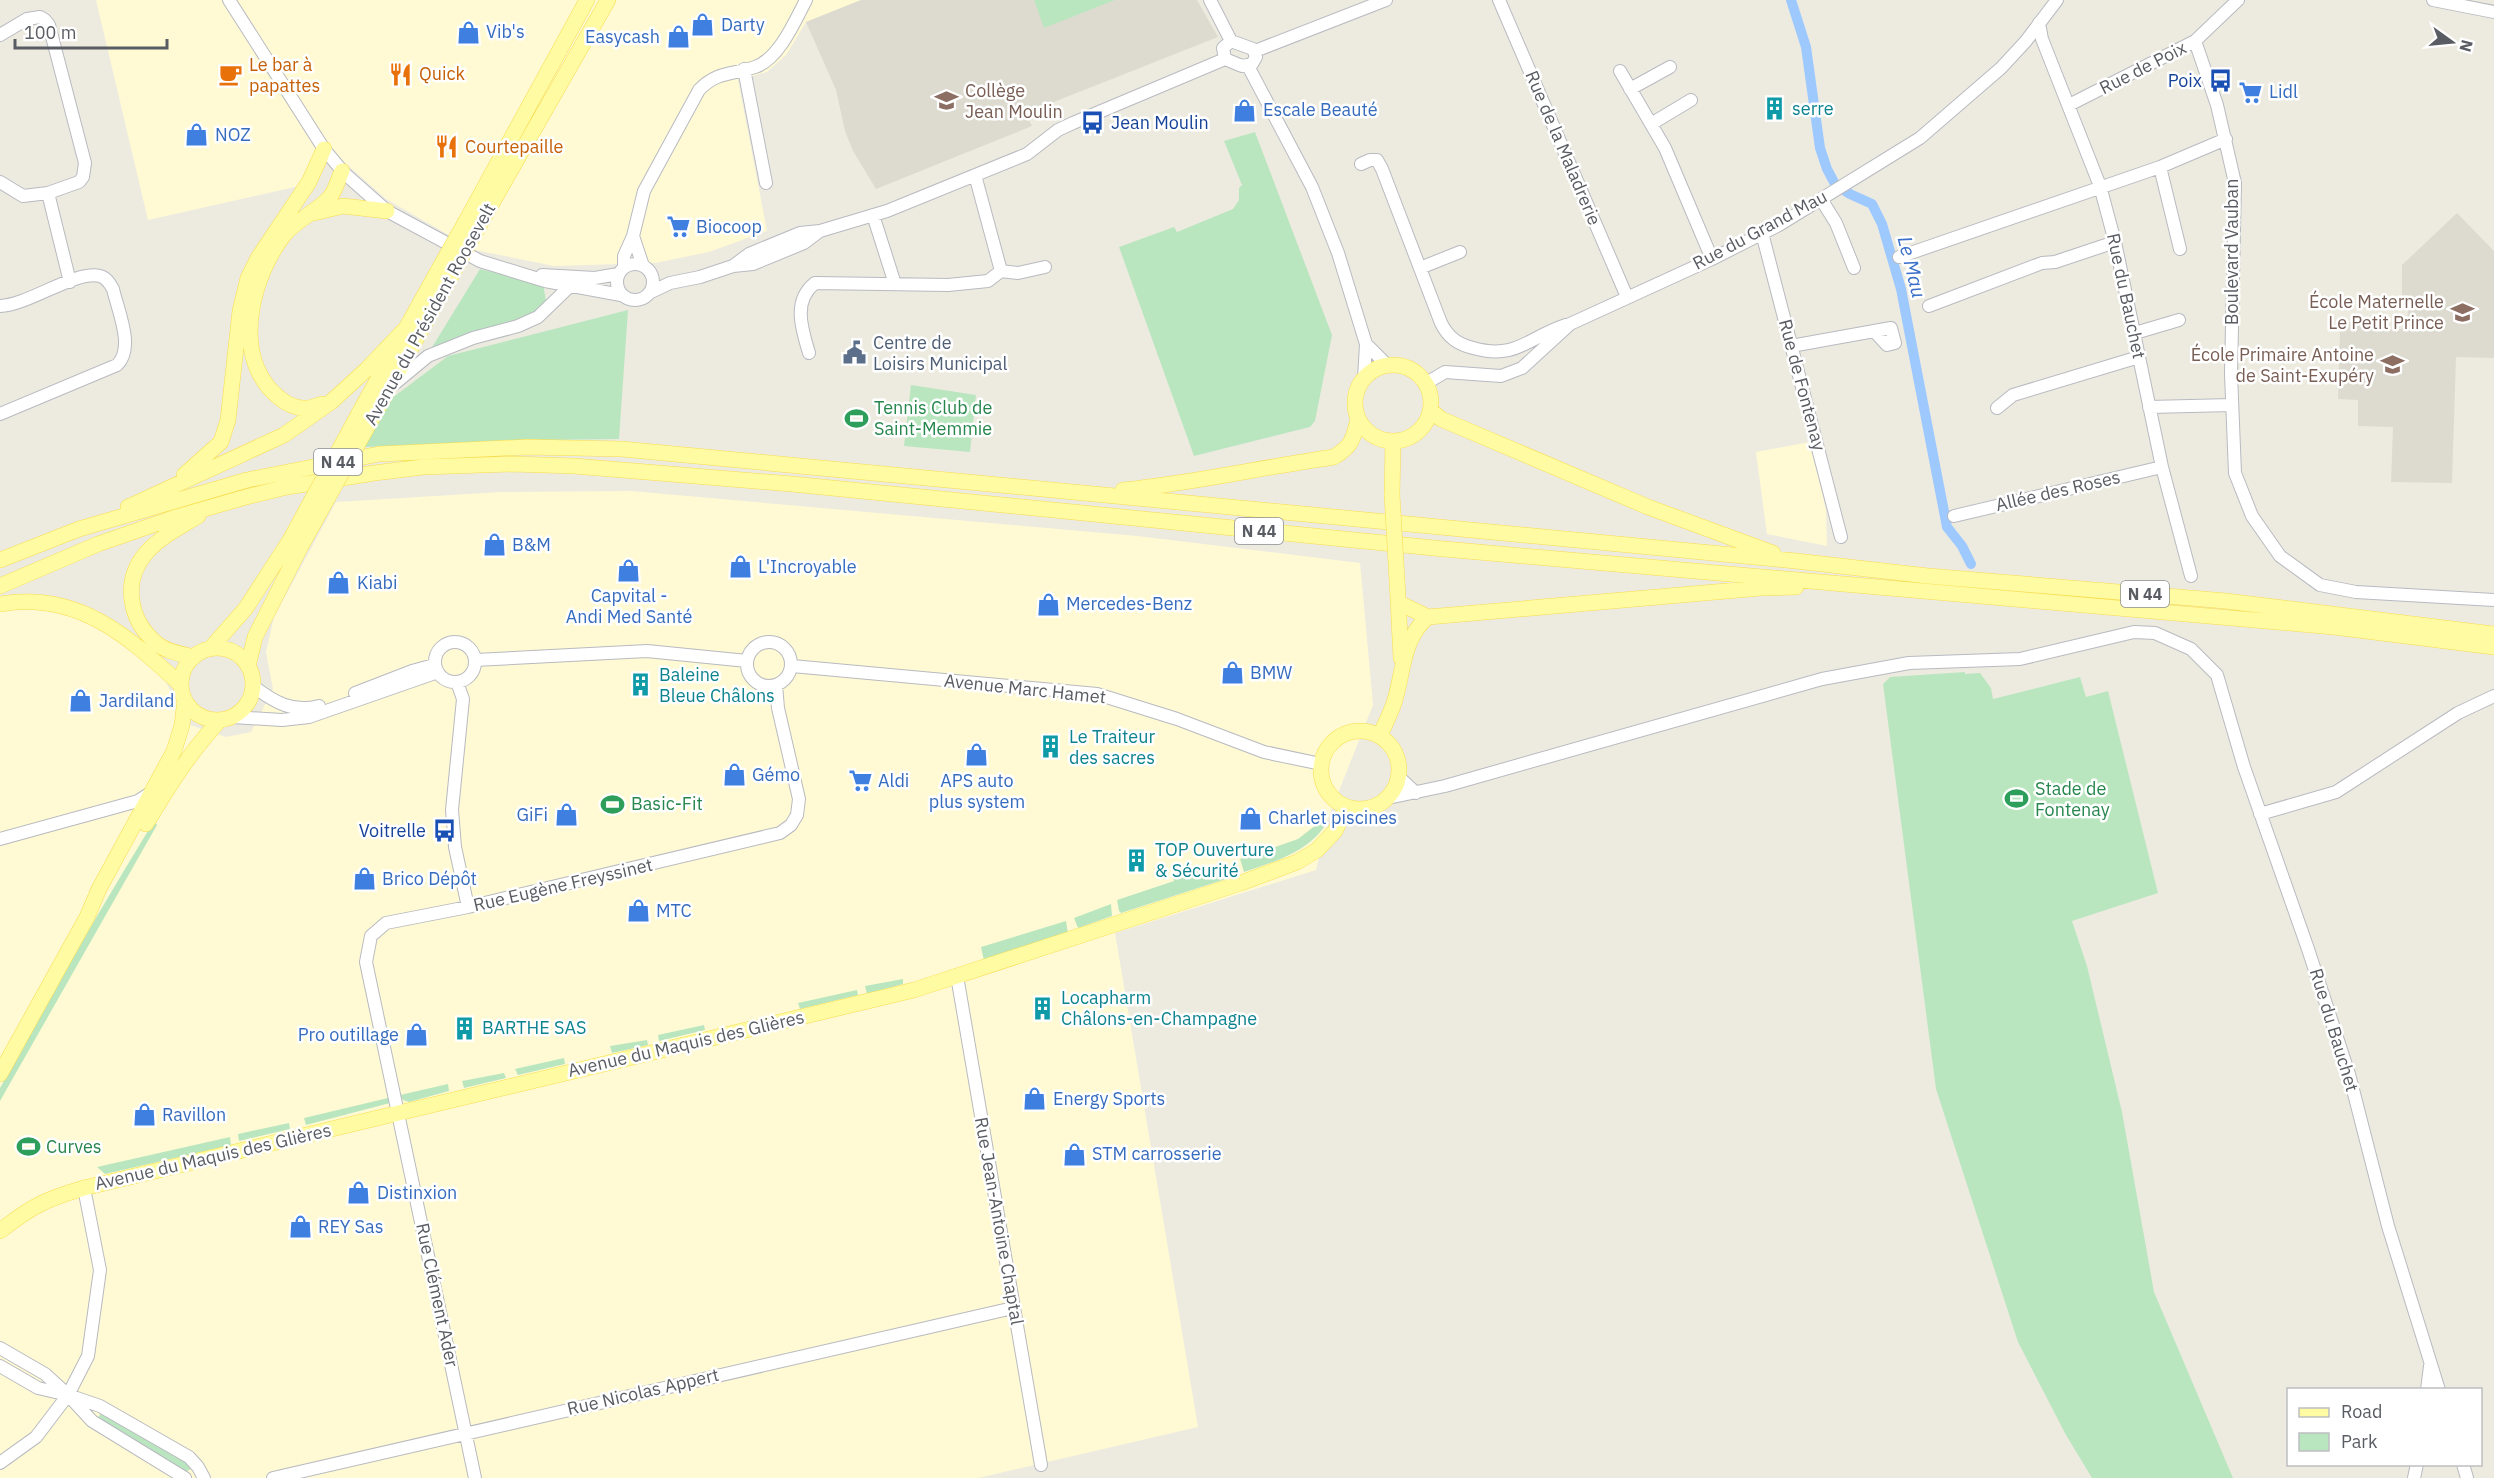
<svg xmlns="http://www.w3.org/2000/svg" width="2494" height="1478" viewBox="0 0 2494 1478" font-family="'IBM Plex Sans',sans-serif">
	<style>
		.commercial { fill: #fffad3 }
		.education { fill: #dddbcf }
		.green { fill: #bae6bf }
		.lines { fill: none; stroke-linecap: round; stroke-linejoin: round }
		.canal { stroke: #9ec9ff; stroke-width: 10 }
		.minor-casing { stroke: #b8bac0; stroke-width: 14 }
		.major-casing { stroke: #f8dc4e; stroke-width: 16 }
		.minor { stroke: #fff; stroke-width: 12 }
		.major { stroke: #fffba3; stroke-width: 15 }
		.major-bridge-casing { stroke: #f8dc4e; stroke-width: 16; stroke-linecap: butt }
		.major-bridge { stroke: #fffba3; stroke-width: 15 }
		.labels { text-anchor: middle; stroke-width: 5; stroke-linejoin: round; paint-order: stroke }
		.shield { fill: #fff; stroke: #8b8d91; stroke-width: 1.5 }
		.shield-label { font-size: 16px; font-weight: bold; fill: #595c62 }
		.shop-label { font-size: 18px; fill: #366cbe; stroke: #fff; text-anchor: start }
		.food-label { font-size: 18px; fill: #c56008; stroke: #fff; text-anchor: start }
		.street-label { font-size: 18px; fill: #595c62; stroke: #fff }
		.transit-label { font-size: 18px; fill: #164399; stroke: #fff; text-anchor: end }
		.education-label { font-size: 18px; fill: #785e54; stroke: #fff; text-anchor: end }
		.culture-label { font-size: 18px; fill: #0d838f; stroke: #fff; text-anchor: start }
		.service-label { font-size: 18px; fill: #4e5e75; stroke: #fff; text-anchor: start }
		.leisure-label { font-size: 18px; fill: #27864d; stroke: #fff; text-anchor: start }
		.water-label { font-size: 20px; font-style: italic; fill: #3b6fc8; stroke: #fff }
	</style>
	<rect width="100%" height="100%" fill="#edebe0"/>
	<path class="commercial" d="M96,0H861L806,22L786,55L767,72L738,80L767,231L709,252L655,263L554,266L475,250L386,199L327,147L299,186L148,220Z
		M1810,442L1826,510L1827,546L1767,534L1756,452Z
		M631,491L1137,536L1360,563L1373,705L1329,816L1316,870L1115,933L1198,1427L978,1478H0V609L28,607L62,612L119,637L164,679L190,725L226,737L251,732L273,689L266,652L274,617L336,502L501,492Z"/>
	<path class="education" d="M861,0H1197L1218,37L1026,113L1032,126L876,189L853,151L845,131L836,90L806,22Z
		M2457,213L2494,251V358L2456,357L2452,483L2391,482L2393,427L2358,426V400L2338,399L2340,332L2346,323L2356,320L2379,321L2388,329H2401L2407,322L2409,297L2402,296V265Z"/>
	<path class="green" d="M1034,0H1115L1044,28Z
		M1255,132L1332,335L1315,421L1310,427L1194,456L1119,247L1174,227L1177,232L1233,209L1239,200V188L1242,185L1224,141Z
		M480,269L543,284L546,301L539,313L431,349Z
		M628,310L619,439L543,440L364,447L392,398L448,356Z
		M911,385L976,395L970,452L904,446Z
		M1965,672V674L1980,673L1991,688L1993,699L2080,677L2086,697L2108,691L2158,893L2072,921L2087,966L2122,1112L2154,1292L2233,1478H2092L2066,1435L2018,1342L1936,1089L1883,684L1890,677Z
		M1325,818L1328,821C1310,852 1276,861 1244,872L1240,859L1298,839Z
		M154,821L157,825L0,1101V1088C49,998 100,909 154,821Z
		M1222,864L1226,879L1121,913L1119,911L1117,900L1174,881L1172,873L1191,869L1192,872Z
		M1111,904L1112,916L1078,928L1074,918Z
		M1066,921L1068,933L984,961L981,947Z
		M903,979V984L867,994L865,986Z
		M857,990L858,995L800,1009L798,1003Z
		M704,1025L705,1030L659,1041L658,1035Z
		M647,1040L648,1045L612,1053L610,1046Z
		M564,1058L565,1064L518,1075L515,1069Z
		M504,1073L506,1078L464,1088L462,1081Z
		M448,1084L449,1091L409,1102L403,1100L400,1095Z
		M388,1098L390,1103L306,1125L304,1118Z
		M289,1123L290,1129L239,1141L238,1134Z
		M230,1137L231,1145L105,1174L97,1167Z
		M102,1411L188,1461L193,1467L185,1473L97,1420Z"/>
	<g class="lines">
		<path class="canal" d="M1791,0L1806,47L1820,148L1827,169L1835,184L1850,194L1872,204L1882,224L1901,289L1947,527L1962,546L1971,564"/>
		<defs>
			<path id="minor" d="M229,0L324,149L344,173L387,211L480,261L545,281L621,295
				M1210,0L1231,41
				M1499,0L1627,297
				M2433,0L2494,12
				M2039,23L2042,39L2100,186L2115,242L2162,467L2191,576
				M0,35L27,19L40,17L45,20L49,25L85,163L83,177L79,182L48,193L23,196L0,182
				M1231,41L1253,49L1256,57L1252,64L1242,66L1225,59L1223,48Z
				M2195,41L2217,105L2235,183L2231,374L2235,473L2252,516L2280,556L2320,585L2356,592L2494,600
				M1255,51L1386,0
				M1248,66L1312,187L1338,253L1366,344L1364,379
				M744,69L766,183
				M1620,71L1665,148L1712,259
				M1630,89L1670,67
				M2069,105L2195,41L2238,0
				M1651,124L1691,100
				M1361,164L1370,160H1377L1382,169L1441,323C1448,337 1457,344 1473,348C1516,360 1527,338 1566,325
				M2160,167L2180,249
				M975,175L1001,271
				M48,193L70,282
				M1821,199L1836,223L1854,268
				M873,215L895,284
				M1762,233L1841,537
				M633,236L643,266
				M1899,257L2160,167L2226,139
				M617 282a18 18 0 1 1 36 0a18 18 0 1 1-36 0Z
				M733,266L749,254L800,233L820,231L887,211L1027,154L1058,130L1073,123L1225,59
				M624,267V256L633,236L644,191L699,90C717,71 732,75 755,67C779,59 795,21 806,0
				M1420,268L1460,252
				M1001,271L1018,273L1045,267
				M542,275L595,278L618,274
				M649,293L670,283L700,277L733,266L753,264L804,243L820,231
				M0,306C29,305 75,270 100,276C107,278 110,284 113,289C118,311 135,348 117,365L0,414
				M1929,306L2042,263L2055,262L2115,242
				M2135,333L2179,320
				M1366,344L1387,365
				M1791,346L1891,328L1895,343L1887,345L1874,331
				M809,353C802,329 792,301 815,283L948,285L988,281L1001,271
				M1425,384L1445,372L1501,376L1522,368L1570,324L1712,259L1779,225L1920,138L2001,68L2026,41L2057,0
				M393,385L428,356L473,338L518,326L538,317L569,287
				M2149,407L2232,405
				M1997,408L2013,395L2139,357
				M1954,516L2162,467
				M747 664a22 22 0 1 1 44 0a22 22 0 1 1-44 0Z
				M435 662a20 20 0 1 1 40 0a20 20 0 1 1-40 0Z
				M475,660L647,651L747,661
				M792,666L1097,694L1177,719L1264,752L1321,764
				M457,682L463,699L452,810L455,847L468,907
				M253,686C274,702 292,713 319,706
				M355,693L412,671L434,665
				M232,717L282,720L309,717L438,672
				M1399,777L1416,793
				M1388,798L1445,786L1822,679L1909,663L2020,659L2134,632L2155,633L2191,649L2217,675L2244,767L2308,949L2349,1074L2388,1226L2439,1390
				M2260,814L2336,792L2458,713L2494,696
				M0,839L138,801L152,792
				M957,976L1041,1465
				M0,1348L45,1374L68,1395L100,1406L189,1457L198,1467L204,1478
				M0,1366L38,1388L68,1395L92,1421L185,1478
				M2427,1390L2430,1366
				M0,1463L36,1437L68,1395L88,1356L100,1270L84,1188
				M2463,1464L2467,1478
				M273,1478L1013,1308
				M475,1478L366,962L371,936L386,923L468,907L780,833L791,825L797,815L799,799L778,708L776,685
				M2414,1478L2417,1464"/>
			<path id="major" d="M314,213L343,206L387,211
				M466,221L587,0
				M479,226L608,0
				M1355 403a38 38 0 1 1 76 0a38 38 0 1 1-76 0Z
				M322,404C317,405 310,409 304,408C291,408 278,398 269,388C234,346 253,275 284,235C297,219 317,212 330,197C336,190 338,179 342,171
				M1430,410L1441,419L1648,507L1773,553
				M358,415L439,269
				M370,422L451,276
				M184,475L221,442L228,420L240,311L248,278L258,258L309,182L324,149
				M1123,490C1194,483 1263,467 1334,457C1352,446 1353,440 1358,419
				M1392,495L1393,441
				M128,507L284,435L331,402L367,369L407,327
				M0,560L79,529L247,480L379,454L527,447L622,449L1796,561L1928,576L2226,601L2494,634
				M1397,580L1401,658
				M0,586L98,544L173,518L246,497L287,487L374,473L423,467L513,464L574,466L792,484L1444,549L2334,627L2494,647
				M1399,603L1428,617L1761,588L1796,587
				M0,604C78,591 128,636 181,685
				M181 684a36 36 0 1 1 72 0a36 36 0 1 1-72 0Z
				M210,649L246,608L290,540
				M194,657C182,654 166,652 156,643C129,620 122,581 146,553C160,537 180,527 198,516
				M248,666L255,637L301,546
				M1321 770a39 39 0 1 1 78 0a39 39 0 1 1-78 0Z
				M1380,736C1384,726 1389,716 1393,706C1404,675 1401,639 1428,617
				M146,824C168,787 190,752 220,720
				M0,1074L87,917L99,889L174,751L182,725L185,700
				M0,1231C32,1206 46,1199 84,1188L914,990L1241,883L1297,862L1317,850L1335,831L1347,807"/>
		</defs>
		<use href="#minor" class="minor-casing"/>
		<use href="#major" class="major-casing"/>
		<use href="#minor" class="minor"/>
		<use href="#major" class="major"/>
		<defs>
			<path id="major-bridge" d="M439,269L466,221
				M451,276L479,226
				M1392,495L1397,580
				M290,540L358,415
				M301,546L370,422"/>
		</defs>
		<use href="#major-bridge" class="major-bridge-casing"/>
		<use href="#major-bridge" class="major-bridge"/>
	</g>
	<defs>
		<symbol id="shop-bare" viewBox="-9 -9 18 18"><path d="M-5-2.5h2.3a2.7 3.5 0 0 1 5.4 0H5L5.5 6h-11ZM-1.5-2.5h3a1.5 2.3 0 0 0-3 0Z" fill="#3f7fe0" stroke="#fff" stroke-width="2.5" paint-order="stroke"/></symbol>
		<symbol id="restaurant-bare" viewBox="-9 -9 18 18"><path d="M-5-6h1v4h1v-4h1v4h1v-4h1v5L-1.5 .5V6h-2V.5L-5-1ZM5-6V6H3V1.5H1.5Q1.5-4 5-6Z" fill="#e8710a" stroke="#fff" stroke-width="2.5" paint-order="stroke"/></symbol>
		<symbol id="cafe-bare" viewBox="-9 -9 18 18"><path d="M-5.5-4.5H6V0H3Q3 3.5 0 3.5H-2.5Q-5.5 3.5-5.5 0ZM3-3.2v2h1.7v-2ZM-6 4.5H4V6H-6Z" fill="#e8710a" stroke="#fff" stroke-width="2.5" paint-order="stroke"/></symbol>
		<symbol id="bus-bare" viewBox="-9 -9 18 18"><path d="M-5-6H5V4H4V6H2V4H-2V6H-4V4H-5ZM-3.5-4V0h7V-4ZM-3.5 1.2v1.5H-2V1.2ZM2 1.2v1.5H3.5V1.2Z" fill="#1a4fb4" stroke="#fff" stroke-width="2.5" paint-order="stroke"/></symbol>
		<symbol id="supermarket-bare" viewBox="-9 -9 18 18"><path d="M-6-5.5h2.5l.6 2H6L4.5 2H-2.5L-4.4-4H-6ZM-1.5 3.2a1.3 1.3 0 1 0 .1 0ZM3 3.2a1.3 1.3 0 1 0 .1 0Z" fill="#3f7fe0" stroke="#fff" stroke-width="2.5" paint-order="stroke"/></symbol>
		<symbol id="school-bare" viewBox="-9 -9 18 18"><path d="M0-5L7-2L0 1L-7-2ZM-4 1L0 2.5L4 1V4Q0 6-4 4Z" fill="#8d6e63" stroke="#fff" stroke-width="2.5" paint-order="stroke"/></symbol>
		<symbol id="building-bare" viewBox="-9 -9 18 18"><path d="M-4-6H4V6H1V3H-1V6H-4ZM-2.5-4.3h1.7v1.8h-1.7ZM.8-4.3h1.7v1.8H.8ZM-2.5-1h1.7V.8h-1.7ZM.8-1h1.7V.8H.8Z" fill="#0f9aa8" stroke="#fff" stroke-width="2.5" paint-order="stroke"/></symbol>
		<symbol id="civic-bare" viewBox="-9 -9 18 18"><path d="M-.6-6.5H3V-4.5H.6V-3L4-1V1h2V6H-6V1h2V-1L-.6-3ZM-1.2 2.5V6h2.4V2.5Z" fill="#5c6f8a" stroke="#fff" stroke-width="2.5" paint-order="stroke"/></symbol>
		<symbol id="stadium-bare" viewBox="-9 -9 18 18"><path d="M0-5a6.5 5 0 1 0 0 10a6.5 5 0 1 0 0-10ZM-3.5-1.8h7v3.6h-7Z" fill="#2e9e5b" stroke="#fff" stroke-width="2.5" paint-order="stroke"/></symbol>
	</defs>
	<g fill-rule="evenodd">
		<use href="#shop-bare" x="686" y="8" width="33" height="33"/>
		<use href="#shop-bare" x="452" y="16" width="33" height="33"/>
		<use href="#shop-bare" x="662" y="20" width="33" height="33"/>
		<use href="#restaurant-bare" x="384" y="58" width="33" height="33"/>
		<use href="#cafe-bare" x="214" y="58" width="33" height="33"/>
		<use href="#bus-bare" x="2204" y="64" width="33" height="33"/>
		<use href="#supermarket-bare" x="2234" y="76" width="33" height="33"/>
		<use href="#school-bare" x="930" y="84" width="33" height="33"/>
		<use href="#building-bare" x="1758" y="92" width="33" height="33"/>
		<use href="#shop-bare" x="1228" y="94" width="33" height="33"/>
		<use href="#bus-bare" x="1076" y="106" width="33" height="33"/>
		<use href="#shop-bare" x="180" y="118" width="33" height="33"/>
		<use href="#restaurant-bare" x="430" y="130" width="33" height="33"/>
		<use href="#supermarket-bare" x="662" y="210" width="33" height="33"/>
		<use href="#school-bare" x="2446" y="296" width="33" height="33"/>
		<use href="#civic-bare" x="838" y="336" width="33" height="33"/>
		<use href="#school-bare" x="2376" y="348" width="33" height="33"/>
		<use href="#stadium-bare" x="840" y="402" width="33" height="33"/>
		<use href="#shop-bare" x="478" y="528" width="33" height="33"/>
		<use href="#shop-bare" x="724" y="550" width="33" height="33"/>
		<use href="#shop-bare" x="612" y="554" width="33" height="33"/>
		<use href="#shop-bare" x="322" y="566" width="33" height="33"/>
		<use href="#shop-bare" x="1032" y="588" width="33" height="33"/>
		<use href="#shop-bare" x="1216" y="656" width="33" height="33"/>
		<use href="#building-bare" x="624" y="668" width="33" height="33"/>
		<use href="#shop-bare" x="64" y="684" width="33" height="33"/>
		<use href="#building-bare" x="1034" y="730" width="33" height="33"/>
		<use href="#shop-bare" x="960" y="738" width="33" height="33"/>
		<use href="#shop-bare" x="718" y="758" width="33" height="33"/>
		<use href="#supermarket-bare" x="844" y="764" width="33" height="33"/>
		<use href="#stadium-bare" x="2000" y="782" width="33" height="33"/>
		<use href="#stadium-bare" x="596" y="788" width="33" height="33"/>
		<use href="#shop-bare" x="550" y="798" width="33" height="33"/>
		<use href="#shop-bare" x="1234" y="802" width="33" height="33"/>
		<use href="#bus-bare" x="428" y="814" width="33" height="33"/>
		<use href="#building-bare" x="1120" y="844" width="33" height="33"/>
		<use href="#shop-bare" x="348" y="862" width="33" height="33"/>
		<use href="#shop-bare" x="622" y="894" width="33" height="33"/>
		<use href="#building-bare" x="1026" y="992" width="33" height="33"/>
		<use href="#building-bare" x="448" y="1012" width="33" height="33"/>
		<use href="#shop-bare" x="400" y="1018" width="33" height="33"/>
		<use href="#shop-bare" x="1018" y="1082" width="33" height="33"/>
		<use href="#shop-bare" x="128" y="1098" width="33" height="33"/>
		<use href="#stadium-bare" x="12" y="1130" width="33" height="33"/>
		<use href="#shop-bare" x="1058" y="1138" width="33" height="33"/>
		<use href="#shop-bare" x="342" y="1176" width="33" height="33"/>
		<use href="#shop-bare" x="284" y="1210" width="33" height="33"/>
	</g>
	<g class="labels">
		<g class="shield">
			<rect x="314" y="449" width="48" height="26" rx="4.5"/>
			<rect x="1235" y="518" width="48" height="26" rx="4.5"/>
			<rect x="2121" y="581" width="48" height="26" rx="4.5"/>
		</g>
		<g class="shield-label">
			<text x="338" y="468">N 44</text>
			<text x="1259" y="537">N 44</text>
			<text x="2145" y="600">N 44</text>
		</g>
		<g class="shop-label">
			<text x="721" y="31">Darty</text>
			<text x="486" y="38">Vib's</text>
			<text x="660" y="43" text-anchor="end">Easycash</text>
			<text x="2269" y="98">Lidl</text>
			<text x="1263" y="116">Escale Beauté</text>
			<text x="215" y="141">NOZ</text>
			<text x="696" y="233">Biocoop</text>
			<text x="512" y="551">B&amp;M</text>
			<text x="758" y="573">L'Incroyable</text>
			<text x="357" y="589">Kiabi</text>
			<text x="629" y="602" text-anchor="middle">Capvital -<tspan x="629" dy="21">Andi Med Santé</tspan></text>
			<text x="1066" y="610">Mercedes-Benz</text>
			<text x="1250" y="679">BMW</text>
			<text x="99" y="707">Jardiland</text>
			<text x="752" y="781">Gémo</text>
			<text x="878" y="787">Aldi</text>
			<text x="977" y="787" text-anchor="middle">APS auto<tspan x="977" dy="21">plus system</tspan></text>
			<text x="548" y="821" text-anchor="end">GiFi</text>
			<text x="1268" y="824">Charlet piscines</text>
			<text x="382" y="885">Brico Dépôt</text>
			<text x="656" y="917">MTC</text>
			<text x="399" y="1041" text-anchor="end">Pro outillage</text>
			<text x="1053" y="1105">Energy Sports</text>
			<text x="162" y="1121">Ravillon</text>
			<text x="1092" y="1160">STM carrosserie</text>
			<text x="377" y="1199">Distinxion</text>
			<text x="318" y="1233">REY Sas</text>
		</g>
		<g class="food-label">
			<text x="249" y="71">Le bar à<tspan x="249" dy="21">papattes</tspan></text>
			<text x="419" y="80">Quick</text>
			<text x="465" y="153">Courtepaille</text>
		</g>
		<g class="street-label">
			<text transform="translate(2143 68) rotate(-27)" y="6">Rue de Poix</text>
			<text transform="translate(1563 148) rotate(67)" y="6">Rue de la Maladrerie</text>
			<text transform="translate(1760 230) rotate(-28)" y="6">Rue du Grand Mau</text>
			<text transform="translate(2232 252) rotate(-90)" y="6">Boulevard Vauban</text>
			<text transform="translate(2126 296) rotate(78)" y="6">Rue du Bauchet</text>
			<text transform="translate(430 314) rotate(-61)" y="6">Avenue du Président Roosevelt</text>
			<text transform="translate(1802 385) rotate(75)" y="6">Rue de Fontenay</text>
			<text transform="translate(2058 491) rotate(-13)" y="6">Allée des Roses</text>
			<text transform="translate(1025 689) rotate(6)" y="6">Avenue Marc Hamet</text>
			<text transform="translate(563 885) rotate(-13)" y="6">Rue Eugène Freyssinet</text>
			<text transform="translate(2334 1030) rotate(73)" y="6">Rue du Bauchet</text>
			<text transform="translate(686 1044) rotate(-13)" y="6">Avenue du Maquis des Glières</text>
			<text transform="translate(213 1157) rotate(-13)" y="6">Avenue du Maquis des Glières</text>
			<text transform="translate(999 1221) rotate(80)" y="6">Rue Jean-Antoine Chaptal</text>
			<text transform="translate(437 1295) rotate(78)" y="6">Rue Clément Ader</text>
			<text transform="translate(643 1392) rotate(-13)" y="6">Rue Nicolas Appert</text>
		</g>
		<g class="transit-label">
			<text x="2202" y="87">Poix</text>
			<text x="1111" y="129" text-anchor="start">Jean Moulin</text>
			<text x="426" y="837">Voitrelle</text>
		</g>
		<g class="education-label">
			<text x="965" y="97" text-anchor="start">Collège<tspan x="965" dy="21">Jean Moulin</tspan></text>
			<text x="2444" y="308">École Maternelle<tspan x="2444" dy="21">Le Petit Prince</tspan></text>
			<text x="2374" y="361">École Primaire Antoine<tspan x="2374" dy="21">de Saint-Exupéry</tspan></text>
		</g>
		<g class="culture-label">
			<text x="1792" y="115">serre</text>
			<text x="659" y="681">Baleine<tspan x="659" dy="21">Bleue Châlons</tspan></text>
			<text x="1069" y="743">Le Traiteur<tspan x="1069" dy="21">des sacres</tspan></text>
			<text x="1155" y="856">TOP Ouverture<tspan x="1155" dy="21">&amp; Sécurité</tspan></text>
			<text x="1061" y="1004">Locapharm<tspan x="1061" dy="21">Châlons-en-Champagne</tspan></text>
			<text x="482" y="1034">BARTHE SAS</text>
		</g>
		<g class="service-label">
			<text x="873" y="349">Centre de<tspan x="873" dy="21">Loisirs Municipal</tspan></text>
		</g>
		<g class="leisure-label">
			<text x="874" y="414">Tennis Club de<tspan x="874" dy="21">Saint-Memmie</tspan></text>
			<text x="2035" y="795">Stade de<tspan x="2035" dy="21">Fontenay</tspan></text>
			<text x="631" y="810">Basic-Fit</text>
			<text x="46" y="1153">Curves</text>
		</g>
		<g class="water-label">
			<text transform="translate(1912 267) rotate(76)" y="7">Le Mau</text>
		</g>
	</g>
	<rect x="2287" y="1388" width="195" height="78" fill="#ffffff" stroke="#bdbec0" stroke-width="1.5"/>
	<rect x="2299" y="1408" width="30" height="9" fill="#fffba3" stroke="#bdbec0" stroke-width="1.5"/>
	<text x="2341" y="1418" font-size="18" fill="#595c62">Road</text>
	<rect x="2299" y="1433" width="30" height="18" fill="#bae6bf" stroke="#bdbec0" stroke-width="1.5"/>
	<text x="2341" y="1448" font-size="18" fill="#595c62">Park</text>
	<g transform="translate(2452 42) rotate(105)" stroke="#ffffff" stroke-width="4.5" paint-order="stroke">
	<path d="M0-4.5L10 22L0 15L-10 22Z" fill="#595c62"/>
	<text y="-9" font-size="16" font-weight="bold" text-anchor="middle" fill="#595c62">N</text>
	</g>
	<path d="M15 39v9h152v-9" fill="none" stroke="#595c62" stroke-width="3"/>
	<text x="24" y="39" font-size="18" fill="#595c62" stroke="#ffffff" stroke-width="4.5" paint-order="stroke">100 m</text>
</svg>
